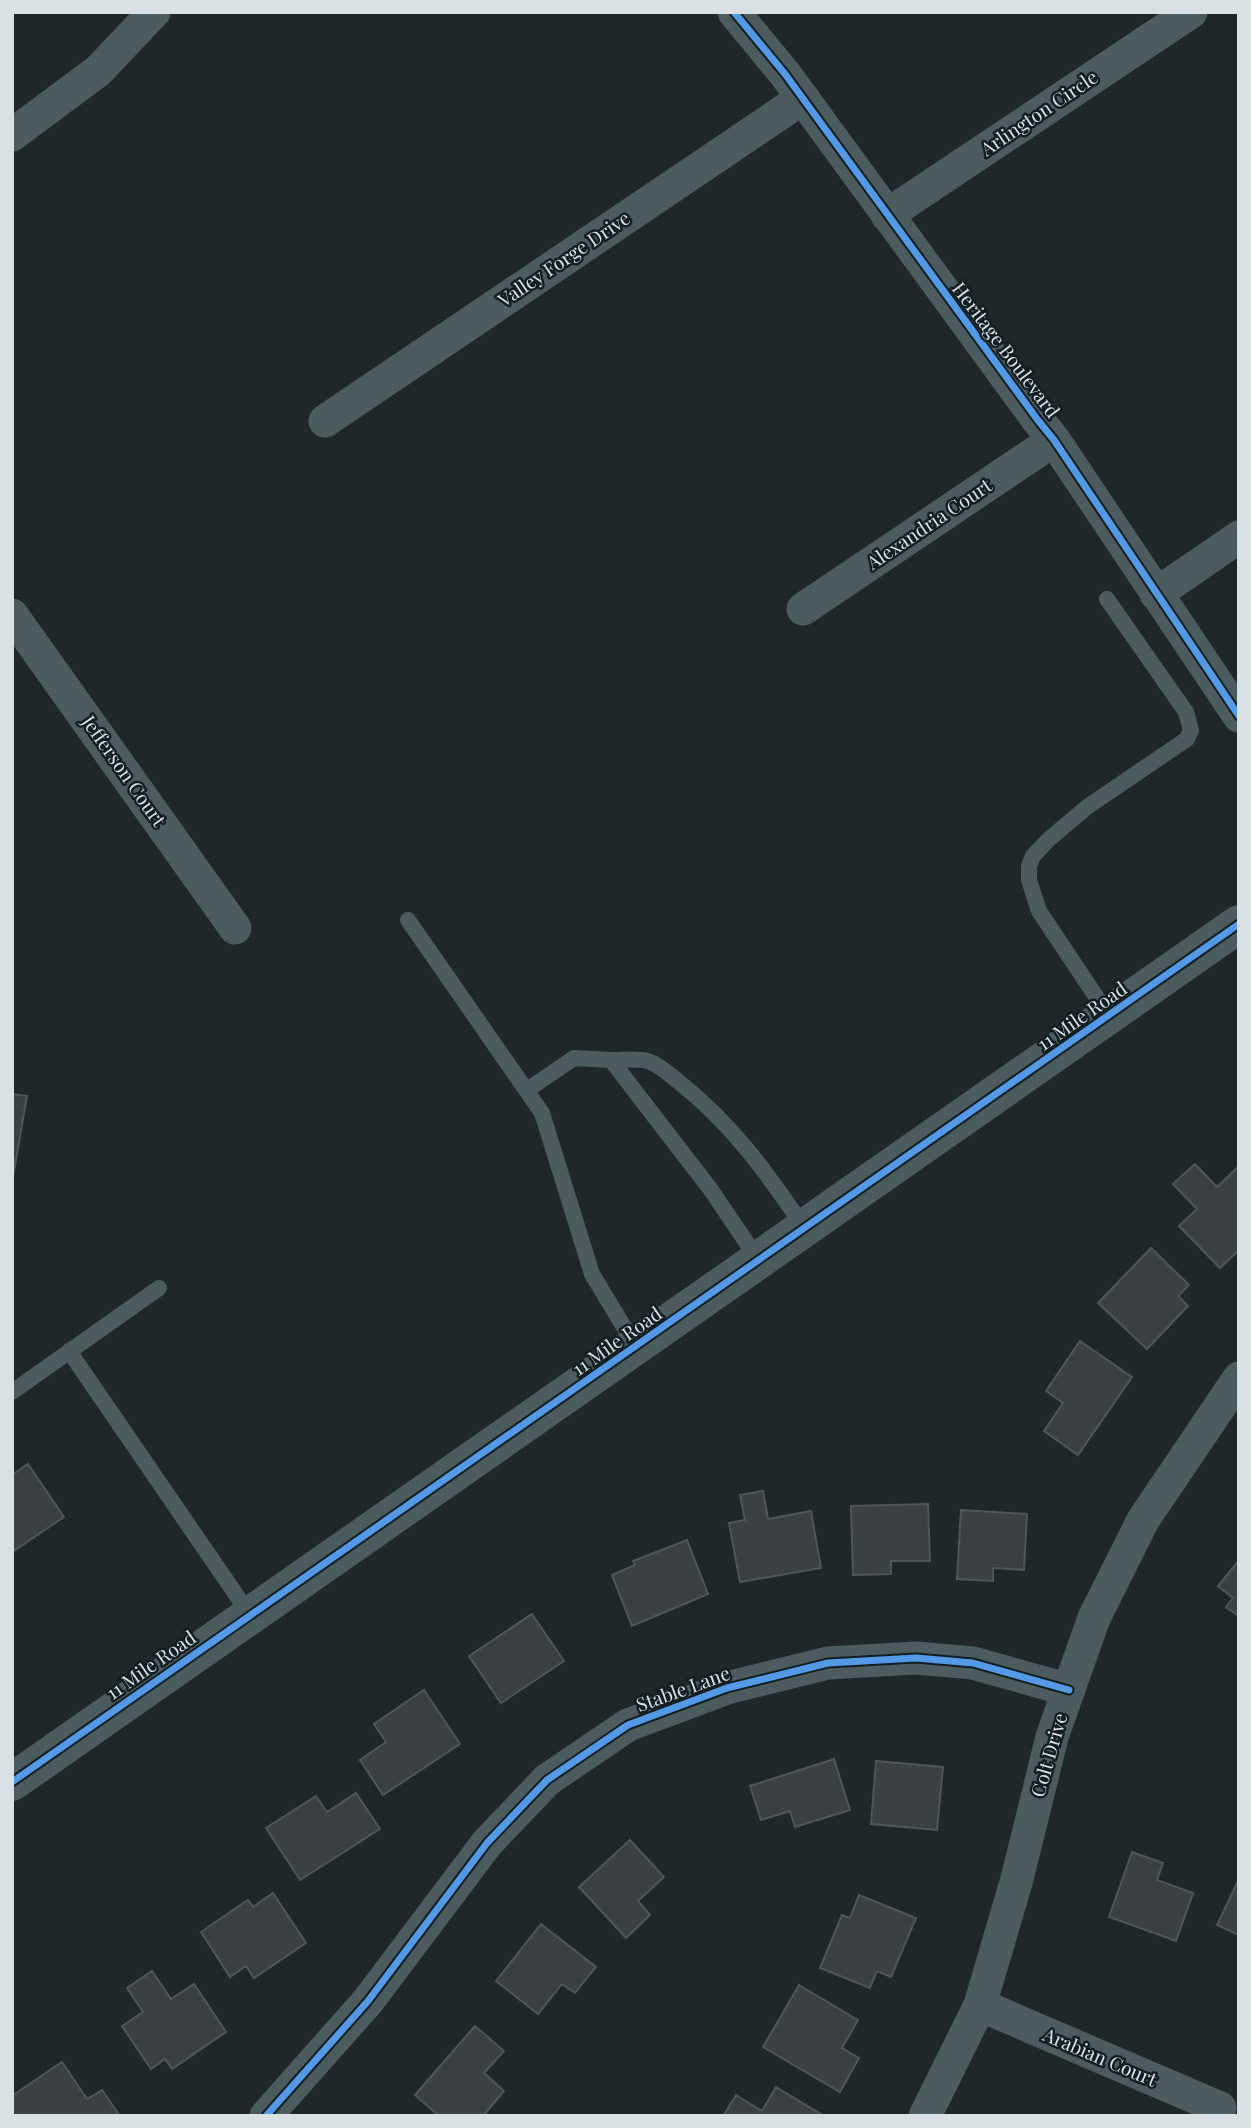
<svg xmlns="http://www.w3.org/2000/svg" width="1251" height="2128" viewBox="0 0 1251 2128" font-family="'Playfair Display',serif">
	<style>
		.building { fill: #3b4043; stroke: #505558; stroke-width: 2 }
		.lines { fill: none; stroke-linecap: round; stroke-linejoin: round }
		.service { stroke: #4c5c5e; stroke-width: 16 }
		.minor { stroke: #4c5c5e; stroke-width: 33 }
		.tertiary { stroke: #4c5c5e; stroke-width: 38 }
		.cycleway-casing { stroke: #131e23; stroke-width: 11 }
		.cycleway { stroke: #5399e6; stroke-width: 7 }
		.labels { text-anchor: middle; stroke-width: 5; stroke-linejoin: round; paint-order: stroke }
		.street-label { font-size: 19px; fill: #dae1e5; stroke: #131e23 }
	</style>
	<rect width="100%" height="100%" fill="#202729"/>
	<path class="building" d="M12,1094L27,1096L12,1183Z
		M1195,1164L1217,1187L1237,1168L1239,1170V1250L1220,1268L1179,1226L1197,1209L1173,1184Z
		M1151,1248L1189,1285L1178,1296L1188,1306L1147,1349L1098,1303Z
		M1080,1341L1132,1377L1078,1455L1044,1431L1063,1403L1046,1391Z
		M28,1464L64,1517L12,1552V1475Z
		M763,1491L768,1519L811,1511L821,1568L740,1582L729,1523L745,1520L740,1495Z
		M928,1504L930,1561H891V1574L853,1575L851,1506Z
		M961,1510L1027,1514L1024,1570L993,1568V1581L957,1579Z
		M687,1540L708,1594L632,1626L612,1575L635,1565L633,1561Z
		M1239,1560V1616L1226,1607L1233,1598L1218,1586Z
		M532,1614L564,1661L501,1703L469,1656Z
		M424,1690L460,1744L383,1795L360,1760L386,1742L374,1724Z
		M834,1759L850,1810L795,1827L790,1811L761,1820L750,1786Z
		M876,1761L943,1767L937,1830L871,1824Z
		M356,1793L380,1829L300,1880L266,1828L316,1796L327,1812Z
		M630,1840L664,1877L638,1901L650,1915L626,1938L579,1887Z
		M1132,1852L1163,1863L1157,1880L1193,1893L1176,1941L1109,1917Z
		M1239,1879V1935L1217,1925Z
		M273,1893L306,1943L254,1978L246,1966L230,1977L201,1932L248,1900L253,1907Z
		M859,1895L916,1918L891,1977L877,1971L870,1988L820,1968L842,1915L850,1918Z
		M541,1924L596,1967L575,1993L562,1984L538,2014L496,1981Z
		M152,1971L171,1999L194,1984L226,2032L172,2069L165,2059L151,2069L122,2026L143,2012L127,1988Z
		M799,1985L858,2020L842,2048L859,2058L840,2092L763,2047Z
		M475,2026L504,2051L484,2073L504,2091L483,2116H439L415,2095Z
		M62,2062L87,2099L102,2090L120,2116H12V2096Z
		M776,2087L824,2116H723L736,2095L762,2111Z"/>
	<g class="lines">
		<path class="service" d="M1107,599L1186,712L1191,730L1187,739L1087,807L1048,840L1033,856L1029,866V880L1039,911L1109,1016
			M408,920L542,1113L592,1274L636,1347
			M611,1060C623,1060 636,1058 648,1061C660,1065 670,1075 679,1082C732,1124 768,1174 805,1229
			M527,1090L574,1058L611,1060L711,1190L759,1261
			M69,1351L250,1615
			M12,1392L159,1288"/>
		<path class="minor" d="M734,12L785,74L1037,419L1054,440L1239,716
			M12,135L98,71L154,12
			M887,215L1191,12
			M325,421L803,98
			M1156,594L1239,537
			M803,609L1054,440
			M12,615L235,928
			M980,2005L1220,2108
			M266,2116L368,2001L487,1843L547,1780L628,1725L727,1688L828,1663L916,1658L973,1663L1069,1690
			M925,2116L980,2005L1017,1879L1052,1737L1094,1618L1143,1520L1239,1378"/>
		<path class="tertiary" d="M12,1782L1239,924"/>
		<defs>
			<path id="cycleway" d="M734,12L785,74L1037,419L1054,440L1239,716
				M12,1782L1239,924
				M266,2116L368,2001L487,1843L547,1780L628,1725L727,1688L828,1663L916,1658L973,1663L1069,1690"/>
		</defs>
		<use href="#cycleway" class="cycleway-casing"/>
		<use href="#cycleway" class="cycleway"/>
	</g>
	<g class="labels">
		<g class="street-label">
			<text transform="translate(1039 113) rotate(-34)" y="7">Arlington Circle</text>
			<text transform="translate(564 259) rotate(-34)" y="7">Valley Forge Drive</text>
			<text transform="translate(1006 350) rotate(53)" y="7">Heritage Boulevard</text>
			<text transform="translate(929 524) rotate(-34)" y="7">Alexandria Court</text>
			<text transform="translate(124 771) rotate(55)" y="7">Jefferson Court</text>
			<text transform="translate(1082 1016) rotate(-35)" y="7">11 Mile Road</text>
			<text transform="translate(617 1341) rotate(-35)" y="7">11 Mile Road</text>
			<text transform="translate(151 1665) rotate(-35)" y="7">11 Mile Road</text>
			<text transform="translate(683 1689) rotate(-20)" y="7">Stable Lane</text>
			<text transform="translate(1049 1755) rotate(-74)" y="7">Colt Drive</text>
			<text transform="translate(1100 2057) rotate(23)" y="7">Arabian Court</text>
		</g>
	</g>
	<rect width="1251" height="2128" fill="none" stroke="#dae1e5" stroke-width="28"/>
</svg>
